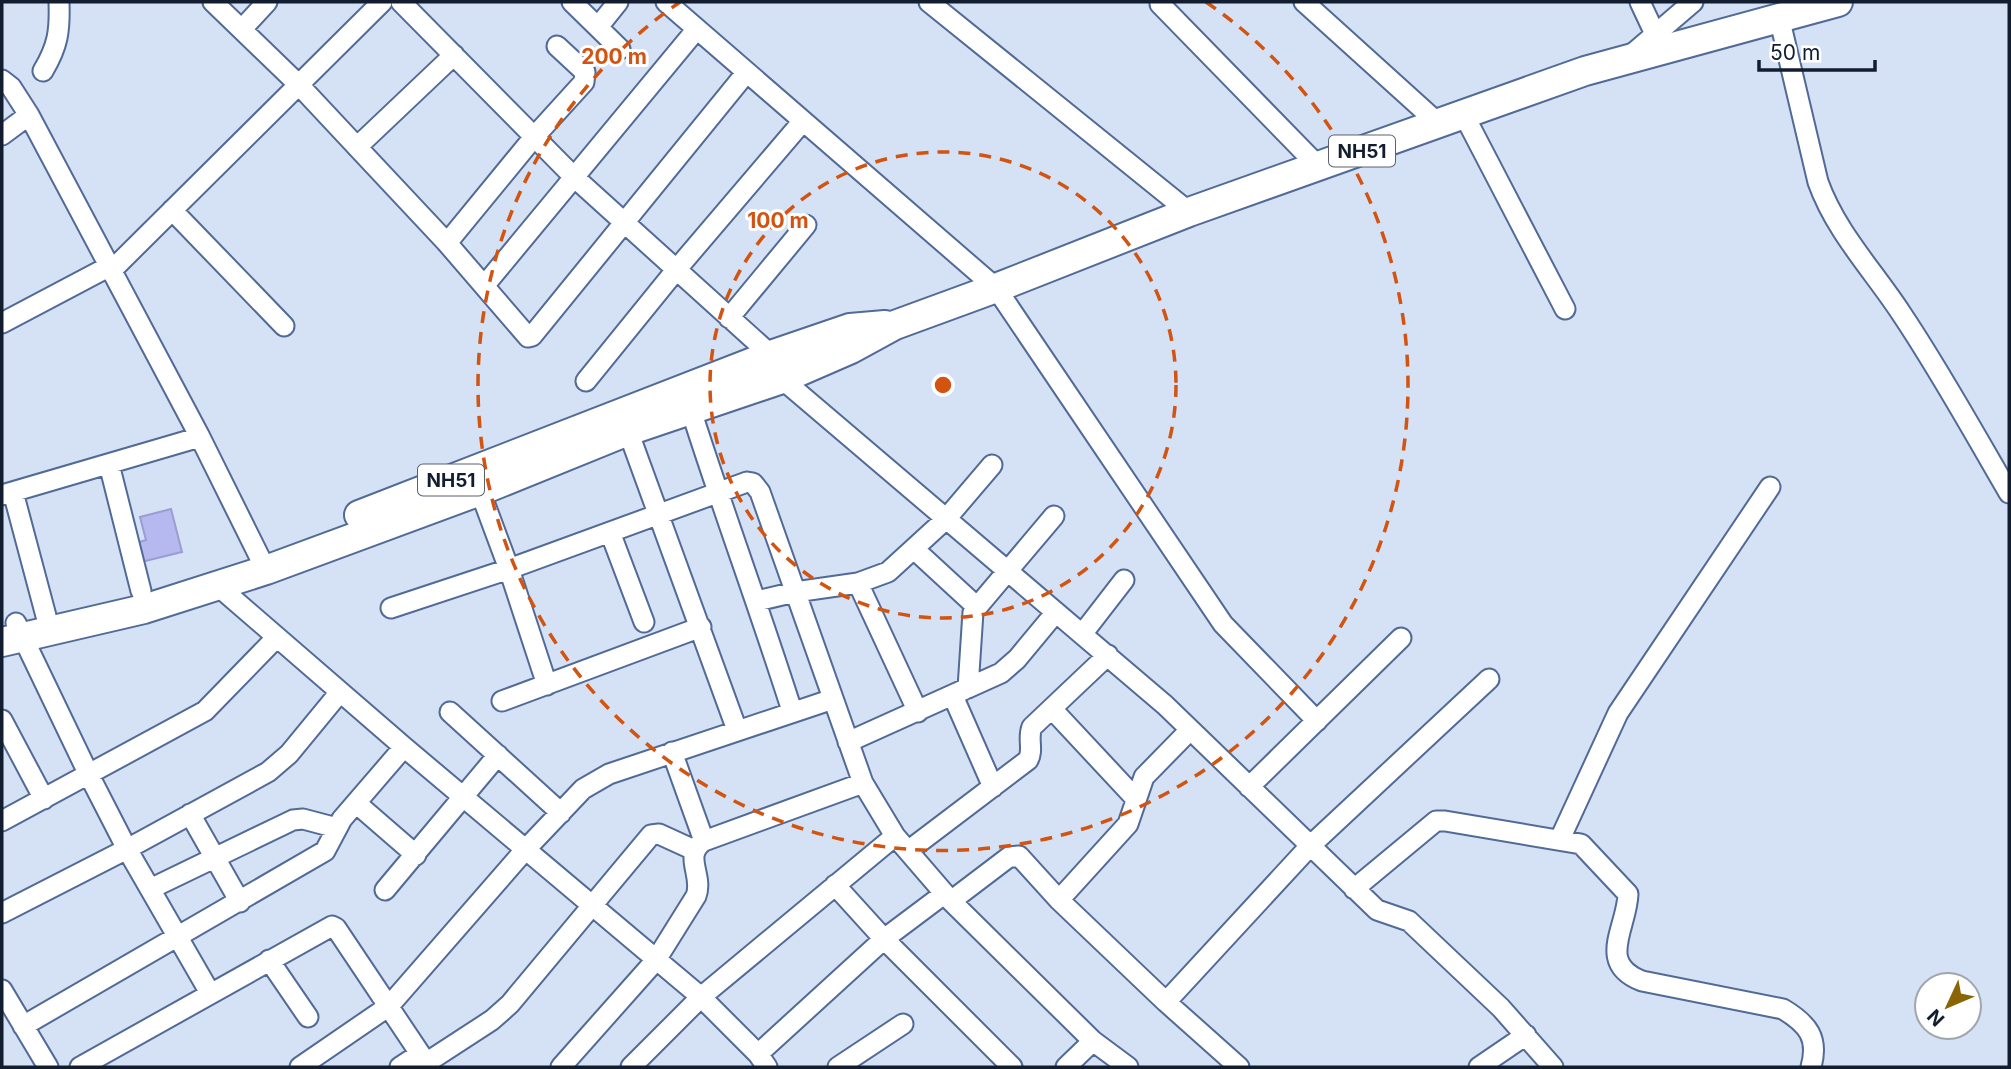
<svg xmlns="http://www.w3.org/2000/svg" width="2011" height="1069" viewBox="0 0 2011 1069" font-family="Inter,sans-serif">
	<style>
		.building { fill: #b5b9ef; stroke: #9a9dd2; stroke-width: 2 }
		.lines { fill: none; stroke-linecap: round; stroke-linejoin: round }
		.minor-casing { stroke: #516a96; stroke-width: 23 }
		.highway-casing { stroke: #516a96; stroke-width: 32 }
		.minor { stroke: #fff; stroke-width: 19 }
		.highway { stroke: #fff; stroke-width: 28 }
		.ring { fill: none; stroke: #d35310; stroke-width: 3.5; stroke-dasharray: 12 9 }
		.labels { text-anchor: middle; stroke-width: 6; stroke-linejoin: round; paint-order: stroke }
		.shield { fill: #fff; stroke: #5a616e; stroke-width: 2 }
		.shield-label { font-size: 19px; font-weight: bold; fill: #131d30 }
		.centre { fill: #d35310; stroke: #fff; stroke-width: 3.5 }
		.ring-label { font-size: 21px; text-anchor: middle; font-weight: bold; fill: #d35310; stroke: #fff; stroke-width: 6; stroke-linejoin: round; paint-order: stroke }
	</style>
	<rect width="100%" height="100%" fill="#d5e1f5"/>
	<path class="building" d="M171,509L182,552L141,562L136,543L146,540L140,517Z"/>
	<g class="lines">
		<defs>
			<path id="minor" d="M213,2L299,85L357,147L447,243L528,337L532,336L746,73
				M401,2L574,177L771,355
				M572,2L620,49
				M666,2L996,288L1223,624L1317,721
				M929,2L1189,212
				M1304,2L1439,124
				M1640,2L1655,34
				M1160,4L1318,166
				M1779,17L1818,182C1836,232 1872,269 1901,313C1940,371 1974,433 2009,493
				M598,27L618,2
				M242,29L267,2
				M1630,56L1693,2
				M43,71C58,46 60,31 59,2
				M2,80L11,87L29,115L200,437L266,570
				M1464,115L1565,309
				M2,135L29,115
				M357,147L454,55
				M172,210L284,326
				M447,243L534,137L584,82L585,72L557,46
				M112,270L382,2
				M484,286L696,30
				M729,318L806,225
				M2,323L110,266
				M782,379L1165,705L1377,910L1409,921L1501,1008L1553,1067
				M586,381L676,270L803,121
				M691,410C723,511 760,610 792,711
				M628,431L737,730
				M109,464L141,591
				M480,491L509,569L547,685
				M13,492L46,616
				M2,495L200,437
				M610,532L644,622
				M914,549L977,607
				M858,583L918,712
				M218,586L404,747L701,997L758,1054L767,1067
				M757,601L795,592L858,583L888,572L946,519L992,465
				M391,608L509,569L747,482L753,483L760,492L863,783L895,836L951,901L1093,1041L1128,1067
				M16,623L89,775L127,849L210,993
				M1083,633L1124,580
				M968,688L973,612L1054,516
				M953,696L993,787
				M502,701L701,627
				M1052,709L1136,799
				M450,712L561,813
				M2,720L44,799
				M848,742L1001,673L1017,659L1056,612
				M672,752L704,841
				M1249,787L1401,638
				M356,803L416,855
				M190,814L240,902
				M2,821L205,711L276,638
				M1560,839L1618,713L1770,487
				M908,851L1028,760C1034,750 1027,738 1032,727L1108,655
				M835,885L884,939L1012,1067
				M150,889L293,820L303,819L337,828
				M1354,889L1436,821H1445L1581,844L1628,894C1627,928 1596,963 1642,981L1783,1009C1808,1024 1819,1038 1811,1067
				M385,890L498,755
				M1059,900L1128,824L1144,777L1190,730
				M951,901L1009,857L1019,856L1059,900L1166,1002L1239,1067
				M2,913L127,849L268,772L289,754L340,692
				M269,960L308,1017
				M2,990L48,1067
				M1166,1002L1310,846L1489,679
				M23,1026L325,851L342,819L404,747
				M758,1054L884,939L944,894
				M426,1063L492,1020L510,1004L651,835L659,834L694,850
				M80,1067L332,926L336,928L429,1067
				M300,1067L389,1006L525,850L583,789L609,774L833,699
				M400,1067L420,1054
				M561,1067L656,960L696,896C704,875 682,856 704,841L863,783
				M631,1067L701,997L895,836
				M838,1067L903,1024
				M1066,1067L1093,1041
				M1479,1067L1526,1035"/>
			<path id="highway" d="M359,515L771,355L850,328L885,325
				M2,642L144,609L266,570L480,491L628,431L782,379L851,349L895,325L996,288L1189,212L1585,71L1838,2"/>
		</defs>
		<use href="#minor" class="minor-casing"/>
		<use href="#highway" class="highway-casing"/>
		<use href="#minor" class="minor"/>
		<use href="#highway" class="highway"/>
	</g>
	<g class="ring">
		<circle cx="943" cy="385" r="233"/>
		<path d="M1206 2A465 465 0 1 1 680 2"/>
	</g>
	<g class="labels">
		<g class="shield">
			<rect x="1329" y="135.5" width="66" height="31" rx="5"/>
			<rect x="418" y="464.5" width="66" height="31" rx="5"/>
		</g>
		<g class="shield-label">
			<text x="1362" y="158">NH51</text>
			<text x="451" y="487">NH51</text>
		</g>
	</g>
	<circle cx="943" cy="385" r="10" class="centre"/>
	<g class="ring-label">
		<text x="614" y="64">200 m</text>
		<text x="778" y="228">100 m</text>
	</g>
	<rect width="2011" height="1069" fill="none" stroke="#131d30" stroke-width="7"/>
	<g transform="translate(1948 1006) rotate(226)"><circle r="33" fill="#ffffff" stroke="#a1a5ac" stroke-width="2"/>
	<path d="M0-5L12 26L0 18L-12 26Z" fill="#8b6505"/>
	<text y="-10" font-size="19" font-weight="bold" text-anchor="middle" fill="#131d30">N</text>
	</g>
	<path d="M1759 60v10h116v-10" fill="none" stroke="#131d30" stroke-width="3.5"/>
	<text x="1770" y="60" font-size="21" fill="#131d30" stroke="#ffffff" stroke-width="5" paint-order="stroke">50 m</text>
</svg>
